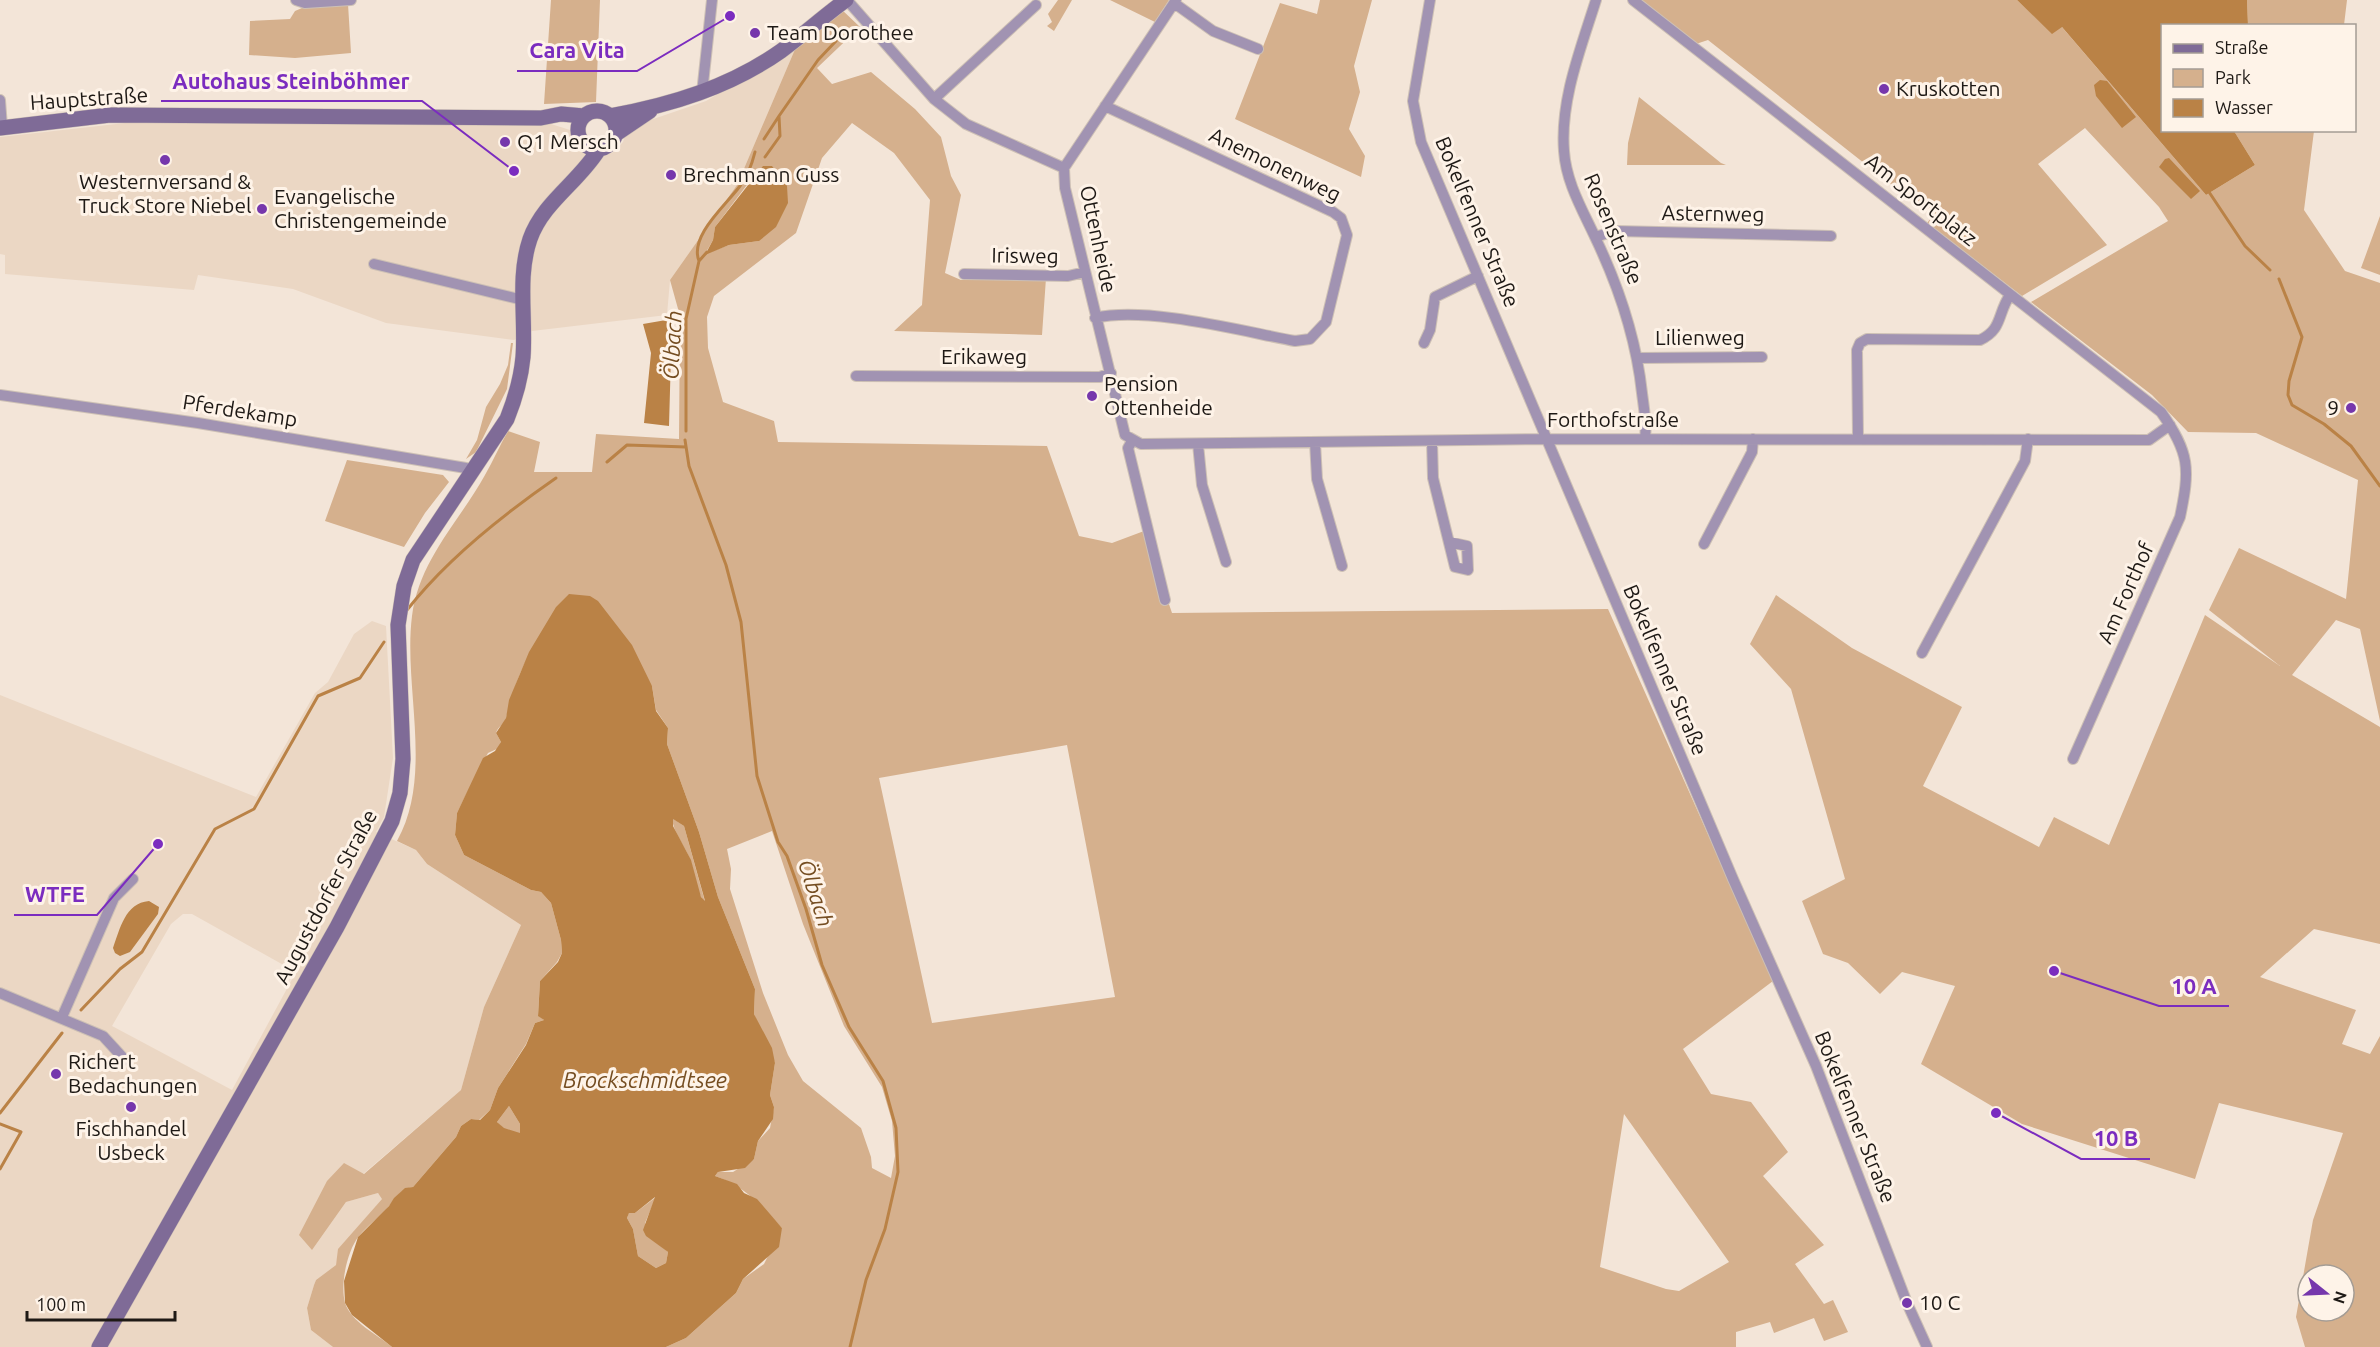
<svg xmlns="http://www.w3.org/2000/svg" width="2380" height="1347" viewBox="0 0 2380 1347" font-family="Ubuntu,sans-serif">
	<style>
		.built { fill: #ebd7c4; fill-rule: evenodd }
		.green { fill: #d5b08d; fill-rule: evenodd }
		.water { fill: #ba8246; fill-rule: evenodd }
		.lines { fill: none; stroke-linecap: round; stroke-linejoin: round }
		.stream { stroke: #ba8246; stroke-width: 3 }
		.street-casing { stroke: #cdc0b5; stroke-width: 12 }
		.secondary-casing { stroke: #cdc0b5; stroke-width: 16 }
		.street { stroke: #a193b2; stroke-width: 10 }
		.secondary { stroke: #7f6b97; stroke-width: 15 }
		.poi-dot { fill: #7637ac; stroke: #fef3e8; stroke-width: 2 }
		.labels { text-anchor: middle; stroke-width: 6; stroke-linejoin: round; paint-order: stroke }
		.poi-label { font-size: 21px; fill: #1e1915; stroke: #fef3e8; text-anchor: start }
		.street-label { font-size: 21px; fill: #1e1915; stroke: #fef3e8 }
		.water-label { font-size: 22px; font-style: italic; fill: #754d21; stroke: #fef3e8 }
		.leader { fill: none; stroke: #7b2cbf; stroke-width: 2 }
		.callout-dot { fill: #7b2cbf; stroke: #fef3e8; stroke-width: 2 }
		.callout-label { font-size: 22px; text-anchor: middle; font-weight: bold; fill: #7b2cbf; stroke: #fef3e8; stroke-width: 6; stroke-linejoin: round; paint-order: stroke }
	</style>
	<rect width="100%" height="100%" fill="#f3e5d8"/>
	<path class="built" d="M796,47L737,185L670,280L667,315L532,331L514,340L386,323L293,289L198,275L194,290L5,274V255L0,254V137L152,120L509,118L551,124L570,130L585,150L594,154L612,153L623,142L627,128L706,101Z
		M372,621L386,626L393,758L384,817L376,832L416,850L427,864L521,925L484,1007L461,1090L363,1174L312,1250L346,1202L378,1193L383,1198L339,1249L336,1265L316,1280L314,1285L307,1308L311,1330L333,1347H0V695L256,797L315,693L328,682L354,634ZM183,914H192L296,972L232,1090L112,1026L171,924Z"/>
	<path class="green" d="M551,0H600L596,102L544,104Z
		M1058,0H1072L1054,31L1047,26L1052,22L1048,14Z
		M1110,0H1169L1155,22Z
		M1320,0H1372L1354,66L1360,92L1349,129L1365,156L1361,177L1235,119L1280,3L1317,14Z
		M1642,0H2017L2052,33L2061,26L2206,195L2255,165L2234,131H2314L2304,210L2345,271L2380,283V721L2360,629L2336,620L2292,675L2380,727V944L2314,929L2260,977L2356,1010L2342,1044L2370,1054L2380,1036V1347H2305L2296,1317L2313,1220L2343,1133L2219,1103L2195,1179L2022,1124L1921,1064L1955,986L1902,972L1880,994L1848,963L1823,954L1802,901L1845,879L1791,689L1750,644L1776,595L1852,648L1962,707L1923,786L2039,847L2054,817L2109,845L2205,615L2280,666L2209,610L2239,548L2346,599L2358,480L2256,433L2188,432L2152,395L2031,302L2168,221L2159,207L2085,128L2038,164L2107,245L2022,296L1927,223L1935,213L1924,205L1921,208L1708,40L1696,44ZM2308,1275H2344V1311H2308Z
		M2247,0H2347L2344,25H2248Z
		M348,4L351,53L295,58L249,55L250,21L290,19L295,11L302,8Z
		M840,8L860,27L817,68L832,84L871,72L915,109L941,137L951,176L961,195L945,273L961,280L1046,278L1042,335L894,331L922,305L930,200L894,153L852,123L822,158L796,233L714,296L707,317L708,348L723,402L774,421L778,442L1047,446L1079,536L1112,543L1144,531L1172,613L1608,609L1773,981L1683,1049L1711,1094L1751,1102L1788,1152L1763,1176L1824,1245L1795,1264L1824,1304L1833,1300L1848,1332L1824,1341L1814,1318L1774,1333L1770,1322L1736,1332V1347H666L686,1338L736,1293L743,1279L764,1264L782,1228C759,1204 746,1187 715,1176L718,1172H733L754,1159L758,1141L770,1128L774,1107L770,1095L775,1063L754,1014L755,989L718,897L699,832L667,744L668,728L656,710L652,686L539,639C522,663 513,690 506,718C505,724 498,726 496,733L501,742L499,748L488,753L469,789L457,813L455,835L464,855L531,890L541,892L551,903L561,940L562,953L557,962L540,981L538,1015L544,1020L535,1023L526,1044L498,1088L490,1110L479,1120L471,1119L461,1126L456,1137L413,1187C400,1189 397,1197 389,1206C380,1217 368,1225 359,1236C347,1251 340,1284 345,1303C351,1322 378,1335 392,1347H333L311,1330L307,1308L314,1285L316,1280L336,1265L338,1249L382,1199L378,1193L346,1202L312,1250L299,1235L327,1181L344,1163L364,1174L461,1090L484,1007L521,925L427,864L416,850L397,841C434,775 403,687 412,616C419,560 459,522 485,475C493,461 500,445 508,431L540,442L534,472H592L596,434L679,439L680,316L670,280L737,185L796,47ZM756,173L759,241L729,245L705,254L713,240L715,227ZM1067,745L1115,997L932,1023L879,778ZM772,831L803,924L844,1026L882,1087L892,1121L895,1156L891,1178L872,1168L871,1157L861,1128L803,1081L788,1055L763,993L730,889L731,869L727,849ZM1624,1114L1729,1262L1679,1291L1666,1289L1600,1267Z
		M1639,97L1721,163L1726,165H1627L1628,143Z
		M2380,216V275L2361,268Z
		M511,343H513L507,389L476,452L466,459L477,440L486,407L500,384L508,365Z
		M347,460L443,475L449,482L425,513L404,547L325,521Z
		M672,818L684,826L705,902C695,892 695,875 691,862C686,847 673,833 672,818Z
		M509,1106L520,1124V1134L504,1129L497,1122Z
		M656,1197L645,1223L659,1244L668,1252L666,1263L656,1268L638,1256L633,1229L627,1218L629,1212L635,1213Z"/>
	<path class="water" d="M2017,0H2247L2248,25L2162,26V130L2234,131L2255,165L2206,195L2062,27L2052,34Z
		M2100,80L2107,81L2136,117L2122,128L2096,96L2094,85Z
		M2169,158L2200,191L2191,199L2159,167L2165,159Z
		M763,166H772L787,186L788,203L776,227L759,241L729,245L705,255L713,240L715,227Z
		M672,319L669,426L644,423L651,353L643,324Z
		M569,594L590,596L598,601L632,645L652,686L656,711L668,728L667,744L699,832L718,897L755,989L754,1014L772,1048L775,1063L770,1095L774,1107L773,1119L758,1141L754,1159L745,1168L718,1172L715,1176L737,1184L744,1193L757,1199L782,1228L779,1247L743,1279L736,1293L686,1338L666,1347H392L352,1315L345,1303L344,1281L358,1237L389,1206L394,1198L405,1188L413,1187L456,1137L461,1126L471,1119L480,1120L490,1110L498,1088L526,1045L535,1023L544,1020L538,1016L540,981L558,962L562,953L561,940L551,903L541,892L531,890L464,855L455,835L457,813L483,758L495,751L501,742L496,733L506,718L509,700L529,652L556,607ZM673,819L684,826L705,901L701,897L691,860L673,826ZM509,1106L520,1124V1133L504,1128L497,1122ZM655,1197L643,1230L646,1236L668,1252L666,1263L656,1268L638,1256L633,1229L627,1218L629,1213H635Z
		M149,901L159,907L158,914L130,952L120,956L115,953L113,948C120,929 125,903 149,901Z"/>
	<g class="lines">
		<path class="stream" d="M764,139L779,116
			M765,157L780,136L779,116L818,60L836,41
			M2209,192L2245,246L2270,270
			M699,261C689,236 726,205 740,186C748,176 752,164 755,152
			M2279,279L2302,337L2289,381L2288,395L2292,405L2324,424L2351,446L2380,486
			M686,431V319L699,261L707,252
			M685,440L689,466L726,565L741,622L757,776L778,842L787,856L806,909L822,965L849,1027L883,1081L896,1128L898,1172L885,1229L866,1280L850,1347
			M607,462L627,445L686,447
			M407,610C446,560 504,514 556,478
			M81,1010L120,969L142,952L215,829L254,809L318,696L360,678L384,642
			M0,1113L62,1033
			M0,1124L21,1132L0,1169"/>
		<defs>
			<path id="street" d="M296,0L305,3L351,0
				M847,0L934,99L966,124L1064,168
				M1176,0L1064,168L1065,188L1125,435L1141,444L1547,439L2149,440L2170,425
				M1430,0L1413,101L1421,142L1733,879L1816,1066L1907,1303L1927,1347
				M1596,0C1581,48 1560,100 1564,151C1566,182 1582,209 1595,237C1619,287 1636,337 1642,393C1644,409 1647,424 1645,439
				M1633,0L2161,412C2190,453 2190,469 2180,517L2073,759
				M1174,3L1213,31L1258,49
				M702,93L712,0
				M934,99L1036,5
				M0,100L2,127
				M1595,237L1615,231L1831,236
				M374,264L523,300
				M964,274L1068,276L1085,272
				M1095,318C1147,306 1241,331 1295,341L1310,339L1326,322L1347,235L1341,218L1333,212L1105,106
				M1424,343L1430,330L1435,297L1478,276
				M1638,358L1762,357
				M856,376L1100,377L1111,373
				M0,395L198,423L466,468L473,472
				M1858,438L1857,350L1860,343L1867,339L1980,340C2003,329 1997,314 2010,295
				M1132,441L1128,448L1165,600
				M1432,441L1433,478L1455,567L1468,570L1467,546L1449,542
				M1315,442L1317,479L1342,566
				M1198,444L1202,485L1226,562
				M1704,544L1752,452L1753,439
				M1922,653L2025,461L2028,439
				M0,993L103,1036L125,1060
				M62,1017L114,898L133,879"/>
			<path id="secondary" d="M578 130a19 19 0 1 1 38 0a19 19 0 1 1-38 0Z
				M610,116C671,105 730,87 781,51C803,35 824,16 846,0
				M0,128L110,115L541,118L561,114L584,116
				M616,134L650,111
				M99,1347L337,927L392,821L400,793L403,759L398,625L404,586L413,560L507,419C515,399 521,379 523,357C526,318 517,277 530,239C543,202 579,182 599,149"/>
		</defs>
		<use href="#street" class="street-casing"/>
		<use href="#secondary" class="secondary-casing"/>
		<use href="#street" class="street"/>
		<use href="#secondary" class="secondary"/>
	</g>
	<g class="poi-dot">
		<circle cx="755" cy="33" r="6"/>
		<circle cx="1884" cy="89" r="6"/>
		<circle cx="505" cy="142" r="6"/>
		<circle cx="165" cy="160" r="6"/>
		<circle cx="671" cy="175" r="6"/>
		<circle cx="262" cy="209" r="6"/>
		<circle cx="1092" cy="396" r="6"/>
		<circle cx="2351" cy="408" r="6"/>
		<circle cx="56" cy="1074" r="6"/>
		<circle cx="131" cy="1107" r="6"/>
		<circle cx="1907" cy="1303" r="6"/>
	</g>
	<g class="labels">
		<g class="poi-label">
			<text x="767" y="40">Team Dorothee</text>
			<text x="1896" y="96">Kruskotten</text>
			<text x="517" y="149">Q1 Mersch</text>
			<text x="683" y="182">Brechmann Guss</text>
			<text x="165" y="189" text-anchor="middle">Westernversand &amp;<tspan x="165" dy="24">Truck Store Niebel</tspan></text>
			<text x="274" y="204">Evangelische<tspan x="274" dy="24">Christengemeinde</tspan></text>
			<text x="1104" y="391">Pension<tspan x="1104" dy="24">Ottenheide</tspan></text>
			<text x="2339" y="415" text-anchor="end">9</text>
			<text x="68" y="1069">Richert<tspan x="68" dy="24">Bedachungen</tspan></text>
			<text x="131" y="1136" text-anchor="middle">Fischhandel<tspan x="131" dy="24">Usbeck</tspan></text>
			<text x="1919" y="1310">10 C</text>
		</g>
		<g class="street-label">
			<text transform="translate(89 99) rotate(-4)" y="7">Hauptstraße</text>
			<text transform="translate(1275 165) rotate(26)" y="7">Anemonenweg</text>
			<text transform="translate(1921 200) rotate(38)" y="7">Am Sportplatz</text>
			<text transform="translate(1713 214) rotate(1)" y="7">Asternweg</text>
			<text transform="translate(1477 222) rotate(67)" y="7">Bokelfenner Straße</text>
			<text transform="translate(1613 229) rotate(67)" y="7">Rosenstraße</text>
			<text transform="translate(1098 239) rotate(78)" y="7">Ottenheide</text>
			<text transform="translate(1025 256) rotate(1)" y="7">Irisweg</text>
			<text x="1700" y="345">Lilienweg</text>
			<text x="984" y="364">Erikaweg</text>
			<text transform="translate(240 411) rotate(9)" y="7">Pferdekamp</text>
			<text x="1613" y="427">Forthofstraße</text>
			<text transform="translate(2126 593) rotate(-66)" y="7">Am Forthof</text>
			<text transform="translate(1665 670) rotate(67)" y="7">Bokelfenner Straße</text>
			<text transform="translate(326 897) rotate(-62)" y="7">Augustdorfer Straße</text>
			<text transform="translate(1855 1117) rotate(68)" y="7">Bokelfenner Straße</text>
		</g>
		<g class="water-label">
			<text transform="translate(672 345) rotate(-87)" y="8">Ölbach</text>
			<text transform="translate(816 893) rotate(72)" y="8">Ölbach</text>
			<text x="645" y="1088">Brockschmidtsee</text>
		</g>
	</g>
	<path class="leader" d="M730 16L637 71H517M514 171L422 101H161M158 844L97 915H14M2054 971L2159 1006H2229M1996 1113L2081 1159H2150"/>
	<g class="callout-dot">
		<circle cx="730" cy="16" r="6"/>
		<circle cx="514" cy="171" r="6"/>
		<circle cx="158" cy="844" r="6"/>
		<circle cx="2054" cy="971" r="6"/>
		<circle cx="1996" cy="1113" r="6"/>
	</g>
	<g class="callout-label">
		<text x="577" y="58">Cara Vita</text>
		<text x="291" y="89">Autohaus Steinböhmer</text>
		<text x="55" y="902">WTFE</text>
		<text x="2194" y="994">10 A</text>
		<text x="2116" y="1146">10 B</text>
	</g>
	<rect x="2161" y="24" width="195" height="108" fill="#fef3e8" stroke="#a49c94" stroke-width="1.5"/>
	<rect x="2173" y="44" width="30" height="9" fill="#7f6b97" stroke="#a49c94" stroke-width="1.5"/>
	<text x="2215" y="54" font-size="18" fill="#1e1915">Straße</text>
	<rect x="2173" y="69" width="30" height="18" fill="#d5b08d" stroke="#a49c94" stroke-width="1.5"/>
	<text x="2215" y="84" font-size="18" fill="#1e1915">Park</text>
	<rect x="2173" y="99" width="30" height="18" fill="#ba8246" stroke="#a49c94" stroke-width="1.5"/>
	<text x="2215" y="114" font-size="18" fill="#1e1915">Wasser</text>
	<g transform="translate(2326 1293) rotate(108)"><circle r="28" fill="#fef3e8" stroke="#a49c94" stroke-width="1.5"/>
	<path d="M0-4.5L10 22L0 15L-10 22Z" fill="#7637ac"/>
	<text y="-9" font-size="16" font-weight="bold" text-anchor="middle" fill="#1e1915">N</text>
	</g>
	<path d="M27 1311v9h148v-9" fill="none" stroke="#1e1915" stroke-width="3"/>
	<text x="36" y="1311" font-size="18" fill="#1e1915" stroke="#fef3e8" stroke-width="4.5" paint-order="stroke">100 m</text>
</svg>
